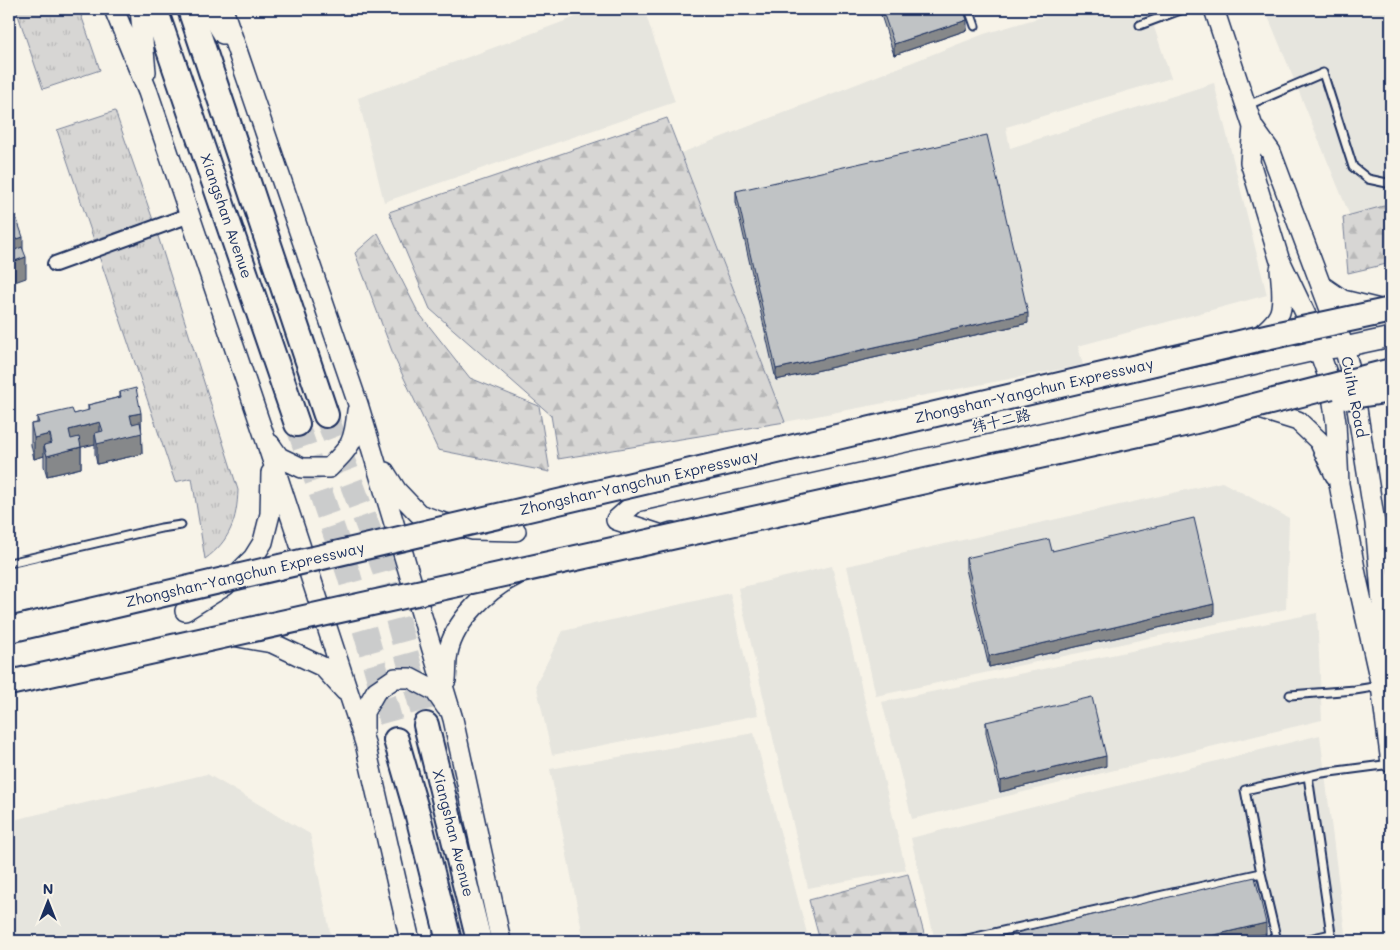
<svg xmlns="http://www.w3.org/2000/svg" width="1400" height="950" viewBox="0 0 1400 950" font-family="Mali,'LXGW WenKai TC',sans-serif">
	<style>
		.built { fill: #e6e5de }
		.grass { fill: url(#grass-tufts); stroke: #798299 }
		.forest { fill: url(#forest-firs); stroke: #798299 }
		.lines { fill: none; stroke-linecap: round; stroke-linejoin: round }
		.highway-tunnel { stroke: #cbcccc; stroke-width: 24; stroke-dasharray: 24 12; stroke-linecap: butt }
		.lane-casing { stroke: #1b2f5e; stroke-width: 11 }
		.street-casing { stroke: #1b2f5e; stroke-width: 18 }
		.secondary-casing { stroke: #1b2f5e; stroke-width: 22 }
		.highway-casing { stroke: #1b2f5e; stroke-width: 28 }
		.lane { stroke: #f7f3e8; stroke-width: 7 }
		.street { stroke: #f7f3e8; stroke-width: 14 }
		.secondary { stroke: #f7f3e8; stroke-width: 19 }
		.highway { stroke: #f7f3e8; stroke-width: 24 }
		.highway-bridge-casing { stroke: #1b2f5e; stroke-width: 28; stroke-linecap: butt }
		.highway-bridge { stroke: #f7f3e8; stroke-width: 24 }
		.wall { fill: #a5a8a9; stroke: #1b2f5e }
		.shaded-wall { fill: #86888a; stroke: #1b2f5e }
		.building { fill: #c0c3c5; stroke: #1b2f5e }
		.labels { text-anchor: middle; stroke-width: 4; stroke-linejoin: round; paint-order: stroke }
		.street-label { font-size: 15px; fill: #1b2f5e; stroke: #f7f3e8 }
	</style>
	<defs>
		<pattern id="grass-tufts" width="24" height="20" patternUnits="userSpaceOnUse" patternTransform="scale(1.25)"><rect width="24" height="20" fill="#d7d6d4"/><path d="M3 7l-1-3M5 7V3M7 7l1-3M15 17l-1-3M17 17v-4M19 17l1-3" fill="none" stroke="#b8b8b8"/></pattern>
		<pattern id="forest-firs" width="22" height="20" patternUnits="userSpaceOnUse" patternTransform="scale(1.25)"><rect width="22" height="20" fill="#d7d6d4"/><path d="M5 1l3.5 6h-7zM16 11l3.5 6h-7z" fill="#b8b8b8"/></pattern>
	</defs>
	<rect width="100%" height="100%" fill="#f7f3e8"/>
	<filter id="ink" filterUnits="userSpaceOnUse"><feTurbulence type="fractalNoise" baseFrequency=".02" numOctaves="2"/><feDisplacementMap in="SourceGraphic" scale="10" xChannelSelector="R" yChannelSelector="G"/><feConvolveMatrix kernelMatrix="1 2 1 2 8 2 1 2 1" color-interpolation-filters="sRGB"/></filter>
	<g filter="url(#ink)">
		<path class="built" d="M597,9H644L675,102L384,202L358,98Z
			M1069,9H1148L1171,78L1006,127L1010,148L1214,83L1267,295L1078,346L1083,365L785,422L681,153L984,34Z
			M1265,9H1391V203L1352,221Z
			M1391,462V509L1383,464Z
			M1222,482L1289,518L1286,609L876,696L847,566Z
			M832,566L906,870L808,888L738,588Z
			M730,593L758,715L552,755L536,684L563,631Z
			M1317,613L1322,720L912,819L882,702Z
			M754,733L809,941H584L550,769Z
			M1320,735L1346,941H935L911,838Z
			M207,774L310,834L332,941H9V821Z"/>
		<path class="grass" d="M16,9H79L100,70L43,89Z
			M115,111L153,220L94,240L57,130Z
			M157,233L238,490C237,520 230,541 205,559L192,478L175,482L99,256Z"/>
		<path class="forest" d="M667,118L785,422L558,459L551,415L430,309L389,212Z
			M1391,204V263L1348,273L1343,217Z
			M378,233L418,312L470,378L539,406L550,472L438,450L395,359L355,253Z
			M908,874L926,941H820L809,900Z"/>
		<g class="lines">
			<path class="highway-tunnel" d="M326,415L383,567L426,725
				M297,424L349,575L396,740"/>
			<defs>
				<path id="lane" d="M969,9L975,26
					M1140,25L1183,9
					M1248,105L1323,73L1353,167L1368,179L1387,183L1391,181
					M9,563L161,528L181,525
					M1290,695L1355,690L1380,686
					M958,941L1261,873
					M1277,941L1261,873L1245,790L1322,773L1391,764
					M1300,941L1331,934L1308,776"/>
				<path id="street" d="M55,264L190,215"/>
				<path id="secondary" d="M114,9L148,92L264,435L365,743L410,941
					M140,9L146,72
					M208,9L223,34
					M223,9L358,404L453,719L501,941
					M1214,9L1253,127L1271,152L1344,347L1352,377L1375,523L1384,627L1381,686
					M1253,127L1250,162L1279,258L1306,315L1330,382L1336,423L1339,484L1357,579L1381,686L1391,763
					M1321,285L1343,300L1388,311
					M1254,340C1262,334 1277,322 1280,312C1284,299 1281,282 1280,269
					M1250,406L1298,421L1319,441L1335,475
					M270,444L279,457L302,468H329C351,446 354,443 357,411
					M385,472L397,491L419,514L441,522L473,530L516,531
					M616,520L636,502L1319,350L1344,347L1391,337
					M616,520L662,535L672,532
					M185,611L225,586L253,558L263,542L270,514L271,473
					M238,637L272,643L323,667L345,691
					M446,680C447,671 446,662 448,653C454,621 489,588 517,575
					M364,729V712L376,691L395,678H410L435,691L446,707"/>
				<path id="highway" d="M155,9L297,424
					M190,9L326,415
					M426,725L479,941
					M396,740L418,816L449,941"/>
			</defs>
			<use href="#lane" class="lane-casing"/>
			<use href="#street" class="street-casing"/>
			<use href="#secondary" class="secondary-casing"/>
			<use href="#highway" class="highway-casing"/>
			<use href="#lane" class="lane"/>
			<use href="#street" class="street"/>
			<use href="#secondary" class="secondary"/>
			<use href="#highway" class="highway"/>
			<defs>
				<path id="highway-bridge" d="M1346,397L1391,390
					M9,630L1270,336L1391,310
					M9,683L1184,424L1391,371"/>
			</defs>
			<use href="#highway-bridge" class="highway-bridge-casing"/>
			<use href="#highway-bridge" class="highway-bridge"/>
		</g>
		<path class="wall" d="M879,9H963L967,30L894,55Z
			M736,191L1028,323L776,380L736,202Z
			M120,392L141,429L142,454L97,464L95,454V444L81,447V468L47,476L44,466V456L34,459L31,445V424L37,423V417L74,414L88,411V405L120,397Z
			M1052,551L1214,615L989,667L966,569V558Z
			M986,722L1106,766L1000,792L986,733Z"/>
		<path class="shaded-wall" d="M967,20V30L894,55V44Z
			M23,237V258L12,262V241Z
			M26,257V278L9,284V263Z
			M1028,313V323L776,380V369Z
			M141,413L142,454L97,464V444L130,415Z
			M100,422V443L95,433V444L69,450V430Z
			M50,434V455L81,447V468L47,476V456L44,445V456L34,459V438Z
			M1214,604V615L989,667V656Z
			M1106,756V766L1000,792V781Z
			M1266,923V934L1235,941H1189Z"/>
		<path class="building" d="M882,9H963L967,20L894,44Z
			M987,135L1028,313L776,369L736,191Z
			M15,214L23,237L12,241L15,250L22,247L26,257L9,263V216Z
			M136,388L141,413L130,415L132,424L140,422L142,433L97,444L95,433L103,431L100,422L69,430L71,439L79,437L81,447L47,456L44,445L52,443L50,434L34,438L31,424L39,423L37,417L72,409L74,414L89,410L88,405L121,397L120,392Z
			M1194,518L1214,604L989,656L966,558L1049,539L1052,551Z
			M1092,697L1106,756L1000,781L986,722Z
			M1255,877L1266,923L1189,941H982Z"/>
	</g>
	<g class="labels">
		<g class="street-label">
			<text transform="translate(226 216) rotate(71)" y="5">Xiangshan Avenue</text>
			<text transform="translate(1034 391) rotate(-13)" y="5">Zhongshan-Yangchun Expressway</text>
			<text transform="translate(1354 397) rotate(79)" y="5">Cuihu Road</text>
			<text transform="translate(1001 421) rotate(-13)" y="5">纬十二路</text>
			<text transform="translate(639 483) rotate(-13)" y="5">Zhongshan-Yangchun Expressway</text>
			<text transform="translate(245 575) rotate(-13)" y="5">Zhongshan-Yangchun Expressway</text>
			<text transform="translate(453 833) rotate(76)" y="5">Xiangshan Avenue</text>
		</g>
	</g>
	<rect width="1400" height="950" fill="none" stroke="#f7f3e8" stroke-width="30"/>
	<rect x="15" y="15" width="1370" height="920" fill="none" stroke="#1b2f5e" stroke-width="2" filter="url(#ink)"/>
	<g transform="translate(48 902)" stroke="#f7f3e8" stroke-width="4" paint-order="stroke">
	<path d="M0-4L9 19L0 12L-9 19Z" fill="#1b2f5e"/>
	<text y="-8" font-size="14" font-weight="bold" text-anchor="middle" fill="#1b2f5e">N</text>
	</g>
</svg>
